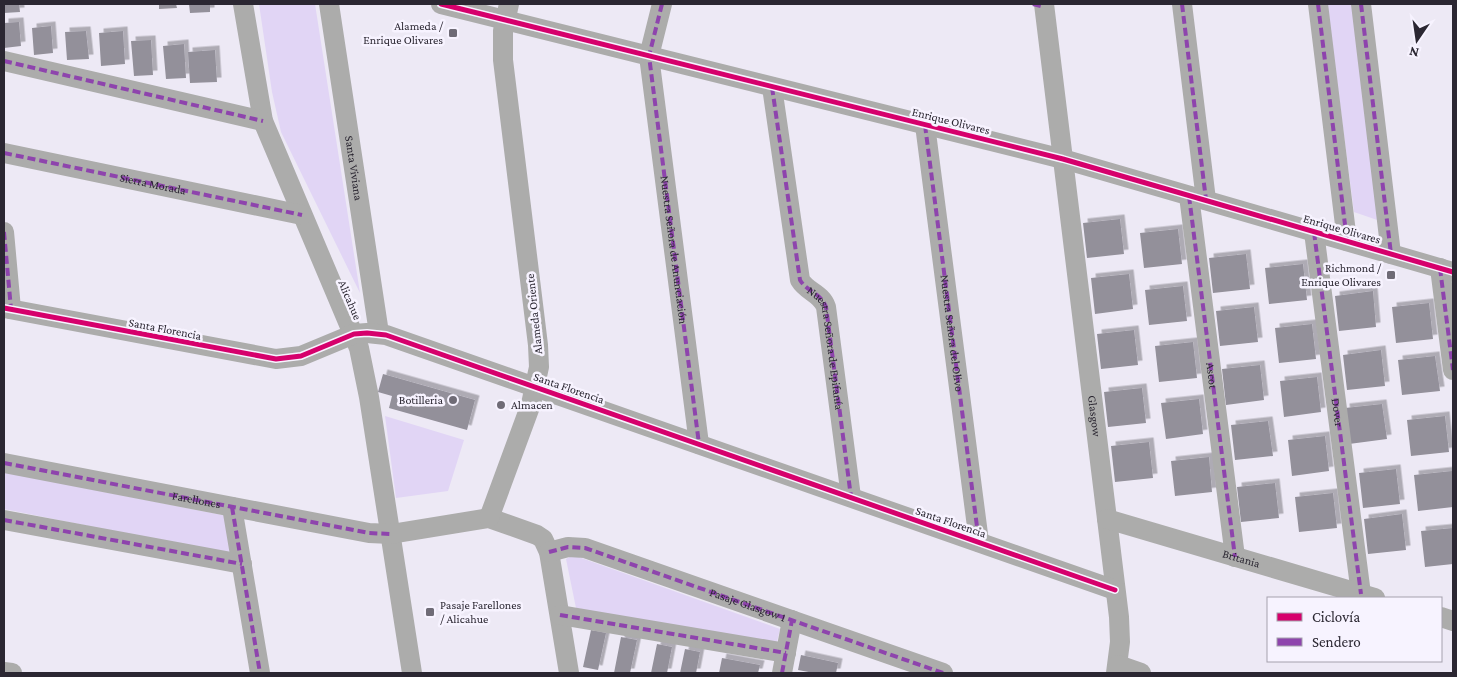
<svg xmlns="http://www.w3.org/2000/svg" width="1457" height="677" viewBox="0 0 1457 677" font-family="'Crimson Pro',serif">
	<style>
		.green { fill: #e1d5f5 }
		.building { fill: #93909a; filter: url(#shadow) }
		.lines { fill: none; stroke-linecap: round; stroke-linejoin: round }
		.minor { stroke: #acacab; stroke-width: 20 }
		.quiet { stroke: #8e44ad; stroke-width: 4; stroke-dasharray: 8 4; stroke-linecap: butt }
		.cycleway-casing { stroke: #f7f3ff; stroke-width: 8 }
		.cycleway { stroke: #d6006c; stroke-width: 5 }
		.poi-dot { fill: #6f6b76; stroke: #f7f3ff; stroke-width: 2 }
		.labels { text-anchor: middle; stroke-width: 5; stroke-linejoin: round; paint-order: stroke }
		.poi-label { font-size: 12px; fill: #2b2732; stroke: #f7f3ff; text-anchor: end }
		.street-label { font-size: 12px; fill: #2b2732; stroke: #f7f3ff }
	</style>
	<defs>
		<filter id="shadow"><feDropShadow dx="4.5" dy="-4.5" stdDeviation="0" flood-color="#0004"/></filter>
	</defs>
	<rect width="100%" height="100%" fill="#ede9f5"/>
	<path class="green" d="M259,4H315L360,293L281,132L272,92Z
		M1327,4H1355L1383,222L1354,212Z
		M385,416L464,440L448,491L396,498Z
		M4,472L227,516L232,555L4,509Z
		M573,555L780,629L776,646L576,608L566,559Z"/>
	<path class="building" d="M4,4H19L20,12L4,13Z
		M159,4H176L177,8L159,9Z
		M189,4H210V12L190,13Z
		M19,22L21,46L4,48V23Z
		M51,26L53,53L34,55L32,28Z
		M86,31L89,59L67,60L65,32Z
		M123,31L125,64L101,66L99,33Z
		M151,40L153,75L134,76L131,41Z
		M184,44L186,78L166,79L163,46Z
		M215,50L217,82L190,83L188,52Z
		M1120,219L1124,254L1087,258L1083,223Z
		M1178,229L1182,264L1144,268L1140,233Z
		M1246,254L1250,289L1213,293L1209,258Z
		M1303,264L1307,300L1269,304L1265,268Z
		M1129,274L1133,309L1095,314L1091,278Z
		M1183,286L1187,321L1149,325L1145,290Z
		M1373,291L1376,327L1339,331L1335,296Z
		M1429,303L1433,339L1396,343L1392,307Z
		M1254,307L1258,342L1220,346L1216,311Z
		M1312,324L1316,359L1279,363L1275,328Z
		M1134,330L1138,365L1101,369L1097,334Z
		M1193,342L1197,378L1159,382L1155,346Z
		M1381,350L1385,386L1347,390L1343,355Z
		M1435,356L1440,391L1402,395L1398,360Z
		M1260,365L1264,400L1226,405L1222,369Z
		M383,374L475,400L467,430L389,408L392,396L378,392Z
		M1317,377L1321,412L1284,417L1280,381Z
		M1142,388L1146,423L1108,427L1104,392Z
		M1199,399L1203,434L1166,439L1161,403Z
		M1382,404L1387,439L1349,444L1345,408Z
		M1445,416L1449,452L1411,456L1407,420Z
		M1268,421L1273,456L1235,460L1231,425Z
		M1325,436L1329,471L1292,476L1288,440Z
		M1149,442L1153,478L1115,482L1111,446Z
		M1209,457L1212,492L1175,496L1171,461Z
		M1396,469L1400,504L1363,508L1359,473Z
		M1452,471L1453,507L1418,511L1414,475Z
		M1275,483L1279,518L1241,522L1237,487Z
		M1333,493L1337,528L1299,532L1295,497Z
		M1402,514L1406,550L1368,554L1364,519Z
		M1453,528V564L1425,567L1421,531Z
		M591,630L606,633L598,670L583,667Z
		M621,637L637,640L630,673H614Z
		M657,644L672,647L667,673H651Z
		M685,649L700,652L696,673H680Z
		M801,655L838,663L836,673H814L798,670Z
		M722,658L760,665L758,673H719Z"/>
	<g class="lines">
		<g class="minor">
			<path d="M243,4L263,121L359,348L369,397L412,673"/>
			<path id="s1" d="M329,4L379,333"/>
			<path d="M441,4L1063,159L1453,272"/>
			<path id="s2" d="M662,4L649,56L699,444"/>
			<path id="s3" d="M1044,4L1119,617L1120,642L1116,673"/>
			<path d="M1182,4L1206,200"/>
			<path d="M1318,4L1347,241"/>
			<path d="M1361,4L1391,254"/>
			<path d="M4,61L263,121"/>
			<path d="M772,87L800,280C807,292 821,293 826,307L851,497"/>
			<path d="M925,125L979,542"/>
			<path id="s4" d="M4,153L302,215"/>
			<path d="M1189,196L1235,557"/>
			<path d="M4,232L11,309"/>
			<path d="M1314,232L1361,594"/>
			<path d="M1440,268L1453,370"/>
			<path d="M4,308L276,359L301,356L354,334L367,333L386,335L1115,590"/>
			<path d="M4,463L369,533L391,534L489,518L537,535L543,539L549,552L569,673"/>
			<path d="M232,507L260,673"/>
			<path d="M489,518L531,404L539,367L538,345L503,60V31L509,4"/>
			<path id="s5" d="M1107,519L1375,598"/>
			<path d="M4,520L242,564"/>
			<path id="s6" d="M549,552L568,547L585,548L943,673"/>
			<path d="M560,615L786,653"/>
			<path d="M1441,617L1453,621"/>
			<path d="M1118,665L1141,673"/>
			<path d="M4,672L12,673"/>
			<path d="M782,673L792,620"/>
		</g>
		<g class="quiet">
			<path d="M662,4L649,56L699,444"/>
			<path d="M1033,4L1044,7"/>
			<path d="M1182,4L1206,200"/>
			<path d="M1318,4L1347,241"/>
			<path d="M1361,4L1391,254"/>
			<path d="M4,61L263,121"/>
			<path id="s7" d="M772,87L800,280C807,292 821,293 826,307L851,497"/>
			<path id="s8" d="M925,125L979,542"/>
			<path d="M4,153L302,215"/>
			<path id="s9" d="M1189,196L1235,557"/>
			<path d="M4,232L11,309"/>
			<path id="s10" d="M1314,232L1361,594"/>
			<path d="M1440,268L1453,370"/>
			<path id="s11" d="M4,463L369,533L391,534"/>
			<path d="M232,507L260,673"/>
			<path d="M4,520L242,564"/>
			<path d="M549,552L568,547L585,548L943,673"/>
			<path d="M560,615L786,653"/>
			<path d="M782,673L792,620"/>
		</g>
		<defs>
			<path id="cycleway" d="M441,4L1063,159L1453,272
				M4,308L276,359L301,356L354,334L367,333L386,335L1115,590"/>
		</defs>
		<use href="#cycleway" class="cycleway-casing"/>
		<use href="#cycleway" class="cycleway"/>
	</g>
	<g class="poi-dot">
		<rect x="448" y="28" width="10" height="10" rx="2.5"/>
		<rect x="1386" y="270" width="10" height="10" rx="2.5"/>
		<circle cx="453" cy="400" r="5"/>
		<circle cx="501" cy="405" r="5"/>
		<rect x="425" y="607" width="10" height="10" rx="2.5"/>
	</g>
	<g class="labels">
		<g class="poi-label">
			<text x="443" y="30">Alameda /<tspan x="443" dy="14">Enrique Olivares</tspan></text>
			<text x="1381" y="272">Richmond /<tspan x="1381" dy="14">Enrique Olivares</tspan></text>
			<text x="443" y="404">Botilleria</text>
			<text x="511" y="409" text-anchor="start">Almacen</text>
			<text x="440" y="609" text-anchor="start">Pasaje Farellones<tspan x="440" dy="14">/ Alicahue</tspan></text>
		</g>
		<g class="street-label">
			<text transform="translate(951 121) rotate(14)" y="4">Enrique Olivares</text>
			<text dy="4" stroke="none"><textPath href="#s1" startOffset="166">Santa Viviana</textPath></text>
			<text dy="4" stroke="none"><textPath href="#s4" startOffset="152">Sierra Morada</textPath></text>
			<text transform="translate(1342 229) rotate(16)" y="4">Enrique Olivares</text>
			<text dy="4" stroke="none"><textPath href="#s2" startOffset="249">Nuestra Señora de Anunciación</textPath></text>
			<text transform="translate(350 300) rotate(67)" y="4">Alicahue</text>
			<text transform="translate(534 314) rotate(-96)" y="4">Alameda Oriente</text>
			<text transform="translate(165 329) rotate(11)" y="4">Santa Florencia</text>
			<text dy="4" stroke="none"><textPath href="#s8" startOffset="210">Nuestra Señora del Olivo</textPath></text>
			<text dy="4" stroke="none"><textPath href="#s7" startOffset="272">Nuestra Señora de Epifanía</textPath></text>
			<text dy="4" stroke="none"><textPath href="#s9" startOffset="181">Ascot</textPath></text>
			<text transform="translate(569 388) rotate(19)" y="4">Santa Florencia</text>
			<text dy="4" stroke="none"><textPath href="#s10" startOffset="182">Dover</textPath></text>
			<text dy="4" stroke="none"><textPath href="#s3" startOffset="415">Glasgow</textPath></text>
			<text dy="4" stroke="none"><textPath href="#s11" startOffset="196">Farellones</textPath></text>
			<text transform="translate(951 522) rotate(19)" y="4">Santa Florencia</text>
			<text dy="4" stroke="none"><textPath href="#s5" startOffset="140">Britania</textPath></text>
			<text dy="4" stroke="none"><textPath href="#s6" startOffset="209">Pasaje Glasgow 1</textPath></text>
		</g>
	</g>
	<rect width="1457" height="677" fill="none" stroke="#2b2732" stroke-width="10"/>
	<rect x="1267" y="597" width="175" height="65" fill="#f7f3ff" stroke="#a5a1ad"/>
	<rect x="1277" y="613" width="25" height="8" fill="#d6006c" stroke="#a5a1ad"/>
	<text x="1312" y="622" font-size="15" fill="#2b2732">Ciclovía</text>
	<rect x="1277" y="638" width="25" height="8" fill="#8e44ad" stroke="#a5a1ad"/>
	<text x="1312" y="647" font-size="15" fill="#2b2732">Sendero</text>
	<g transform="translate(1417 40) rotate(193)" stroke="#f7f3ff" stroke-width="4" paint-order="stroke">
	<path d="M0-4L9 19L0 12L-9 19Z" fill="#2b2732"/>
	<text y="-8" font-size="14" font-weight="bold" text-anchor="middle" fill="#2b2732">N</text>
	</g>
</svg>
